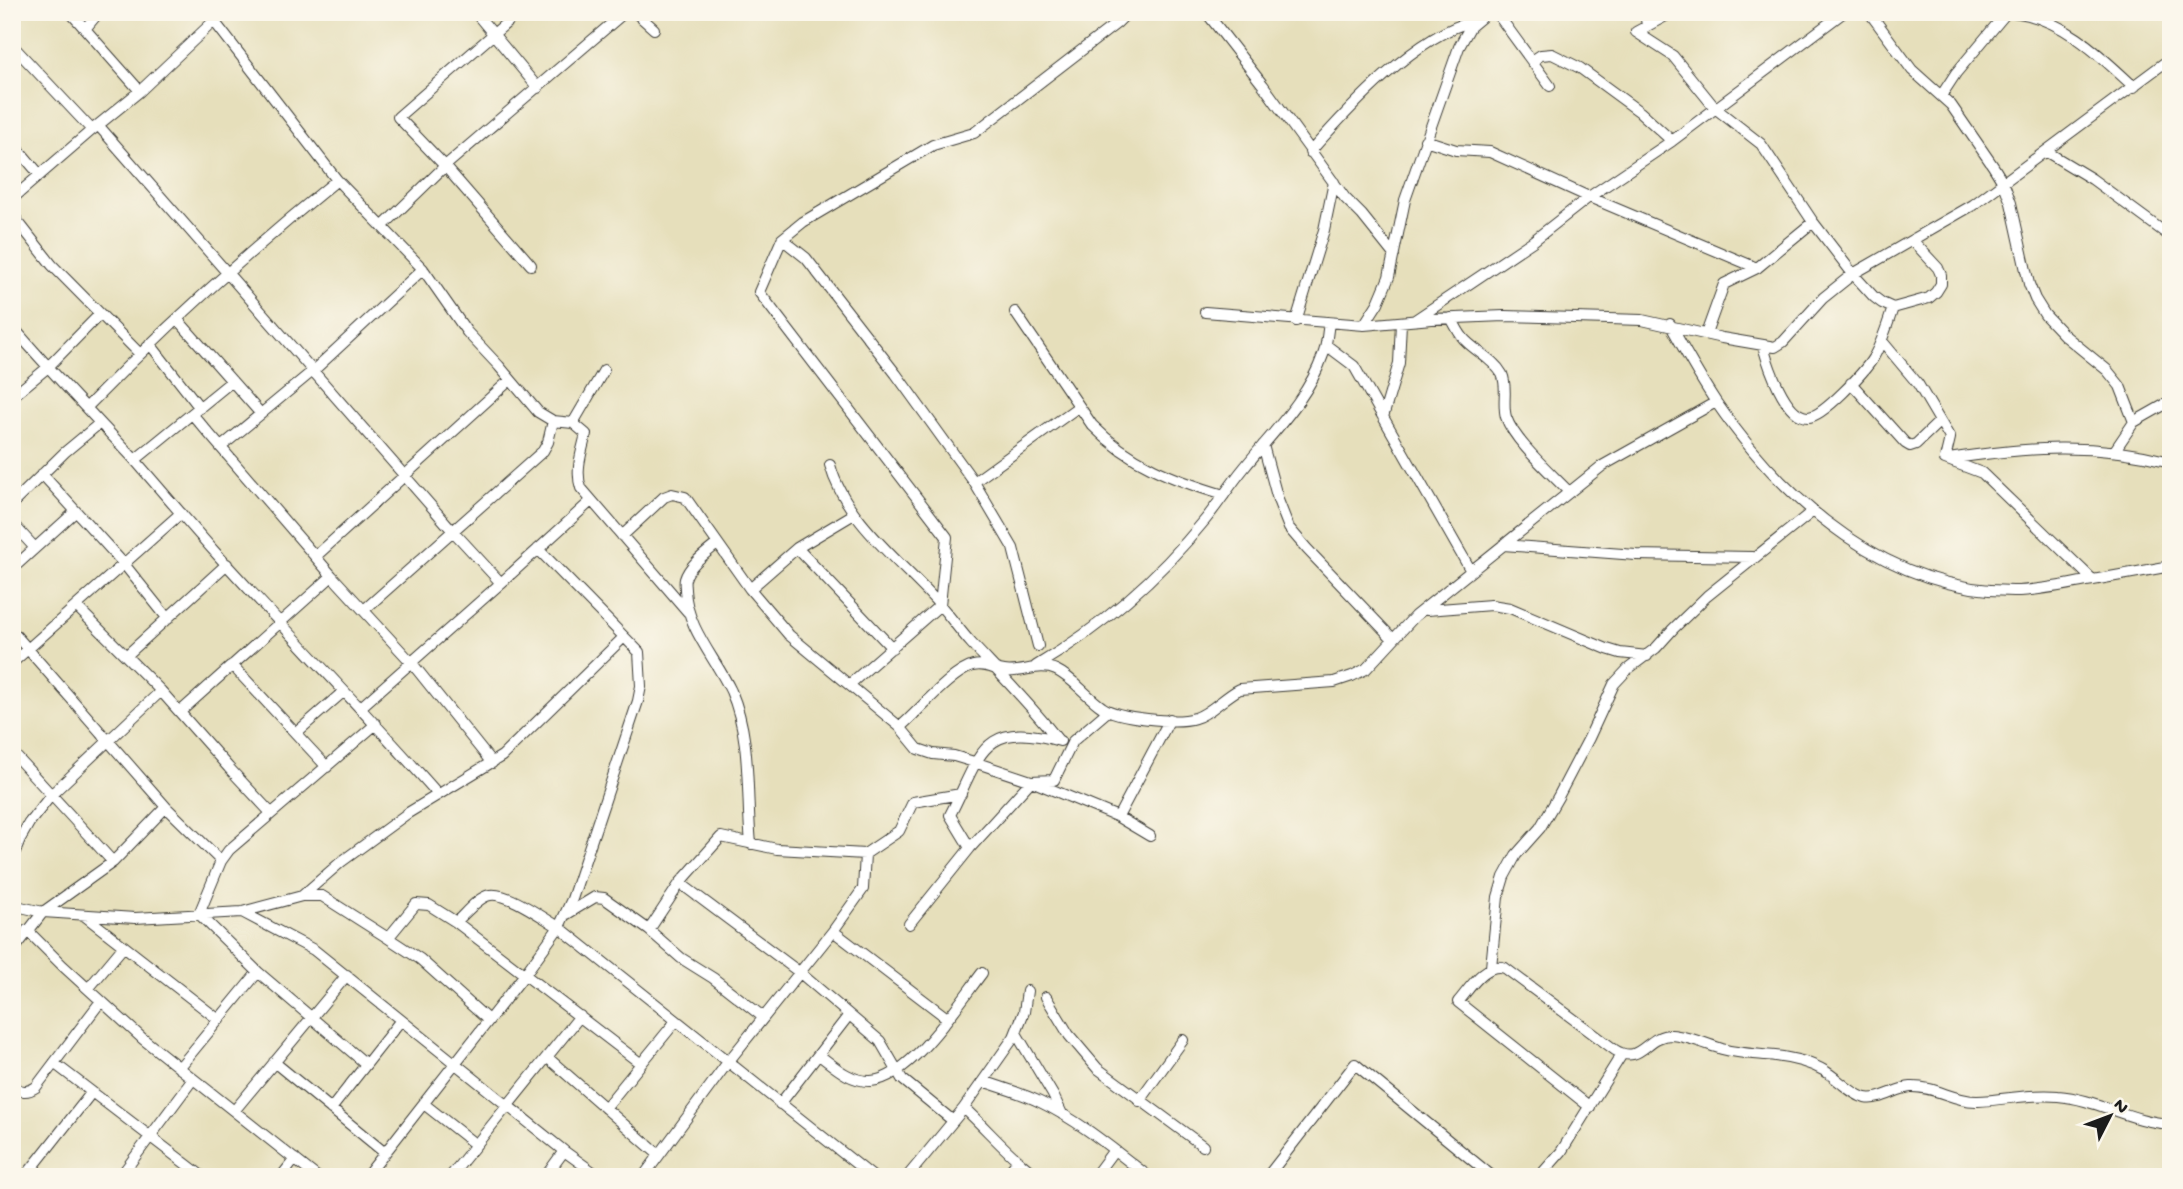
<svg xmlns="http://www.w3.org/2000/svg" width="2183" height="1189" viewBox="0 0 2183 1189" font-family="'Gochi Hand',sans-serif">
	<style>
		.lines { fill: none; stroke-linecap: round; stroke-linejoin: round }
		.minor-casing { stroke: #3a3934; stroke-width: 12 }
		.minor { stroke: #fff; stroke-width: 10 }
	</style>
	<rect width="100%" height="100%" fill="#fbf7ec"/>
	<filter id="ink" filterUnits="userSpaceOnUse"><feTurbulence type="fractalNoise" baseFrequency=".0143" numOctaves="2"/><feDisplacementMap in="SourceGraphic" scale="14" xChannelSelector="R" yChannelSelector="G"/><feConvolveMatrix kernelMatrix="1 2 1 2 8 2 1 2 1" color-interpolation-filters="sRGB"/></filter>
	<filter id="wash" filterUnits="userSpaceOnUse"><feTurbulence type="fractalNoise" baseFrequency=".00686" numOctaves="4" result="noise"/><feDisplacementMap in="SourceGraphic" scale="28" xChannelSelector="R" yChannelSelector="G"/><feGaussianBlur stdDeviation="1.57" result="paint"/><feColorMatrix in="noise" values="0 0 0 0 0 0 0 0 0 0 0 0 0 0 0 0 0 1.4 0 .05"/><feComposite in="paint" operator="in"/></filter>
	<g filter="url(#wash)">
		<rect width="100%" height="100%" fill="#e6dfbb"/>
	</g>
	<g filter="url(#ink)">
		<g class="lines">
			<defs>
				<path id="minor" d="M70,12L140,91
					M207,12L337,180L423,269L467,332L499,366L538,412L553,421L573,423L586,434C582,451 575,470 581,488L688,612
					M475,12L538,88
					M519,12L398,117L445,166L531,265
					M635,12L654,29
					M1206,12L1263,85L1345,198L1362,215L1394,255
					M1496,12L1550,86
					M1645,12L1647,26
					M1869,12L1912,70L1951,105L1993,166L2004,184L2011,203L2029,284L2035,299L2045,315L2064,335L2107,370L2120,386L2134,422L2115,450
					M2013,12C2062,18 2099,54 2134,87
					M85,29L99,12
					M1636,32L1673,56L1715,108L1761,144L1813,222L1853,274L1874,297L1882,303L1893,308L1929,298L1936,292L1941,284V275L1938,268L1912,240
					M1636,32L1673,12
					M12,45L92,130
					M1532,61L1541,55L1552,54L1580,68L1640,112L1672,141
					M1941,96L1956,73L2007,12
					M98,125L452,530L501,583L361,707
					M1425,140L1456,150L1490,152L1589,197L1757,268
					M12,142L40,175
					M1310,152C1349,108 1417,34 1474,21
					M2047,152L2092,179L2171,237
					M12,199L92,130L140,91L215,20
					M12,214L52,265L139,353
					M382,227L445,166L625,12
					M782,239L806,258L896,374L974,482
					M1015,312L1092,425C1129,463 1174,480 1224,495
					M1205,312L1364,325L1432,319L1504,316L1642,320L1722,338L1775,347L1783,342L1823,298L1853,274L1973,205L2171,58
					M1451,318C1456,326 1459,335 1466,341C1477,352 1494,360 1502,374C1508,387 1502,403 1506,417C1514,441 1551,473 1569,492
					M178,320L261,414
					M1415,320L1533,241L1589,197L1672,141L1844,12
					M1296,321L1324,230L1334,182
					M1670,324C1685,351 1699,377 1716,402C1785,503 1891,594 2019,591C2043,590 2069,584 2093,580
					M1364,325L1378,303L1389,277L1405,200L1459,47L1470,27L1488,12
					M12,326C51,372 93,415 134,459C161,490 187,521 214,551C288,633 365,711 437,793
					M1706,334L1724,284L1757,268L1813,222
					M1882,341L1918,384L1950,438L1945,459L1982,473L2093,580L2171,566
					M150,344L200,408
					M1326,345L1354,366L1471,571
					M1763,346C1768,364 1785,417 1808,417C1823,417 1865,371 1873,358C1882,343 1887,325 1893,308
					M1851,383L1905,443L1910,446L1916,444L1940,421
					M12,397L47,368L100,314
					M86,408C165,327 249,251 337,180
					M192,414L332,576L411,662L492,763
					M1383,417L1399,363L1401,323
					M2134,422L2171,401
					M573,423L604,370
					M1263,445L1278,500L1289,528L1307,549L1393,639
					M221,447L314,370L423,269
					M1949,459C2026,447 2094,442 2171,462
					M135,460L232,381
					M830,465C845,520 900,561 938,603C950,616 960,631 972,644C1002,676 1032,706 1058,740
					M42,474L124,564L168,619
					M12,504L65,452L100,423
					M12,523L35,548
					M622,536L664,497L672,494L685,497L750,589L789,635L900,727L918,749L933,754L954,756L974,762L1031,781L1118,817L1150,836
					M717,544C706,553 689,565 685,579C684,583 685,586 685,590C687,629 715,657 731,691C752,739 746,794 751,844
					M1503,545L1636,555L1752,557
					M797,548L892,648
					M316,556L510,380
					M12,569L75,512
					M501,583L591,501
					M750,589L797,548L854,514
					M76,606L161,691L229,768L271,813
					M364,610L543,451L548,442L553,421
					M1427,610L1491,605L1510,608L1607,649L1620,653L1647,656
					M12,631L166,807L113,862L43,912L12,952
					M1038,646L1013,548L974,482L1078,407
					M127,655L227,564
					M12,663L181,513
					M232,665L327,767
					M1036,666C1100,628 1158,578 1205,520C1219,503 1230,485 1244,468C1272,433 1308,399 1323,355C1327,345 1327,334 1329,323
					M850,684L940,605L947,537L759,292L782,239L803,222L933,145L974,133L1117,23L1128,12
					M180,712L332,576
					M900,727C919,711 951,672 973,666C985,663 993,669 1004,671C1022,674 1039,662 1056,670C1073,678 1086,696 1102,707C1117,718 1177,724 1195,718C1210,714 1225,696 1240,689L1334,682L1352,676L1366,669L1415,616L1602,466L1716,402
					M296,733L343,692
					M12,752L113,862
					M166,807L221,861
					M1118,817L1170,719
					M12,830L20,839L12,859
					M20,839L29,823L52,794L161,691
					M970,848L950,815C980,758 980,718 1060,741
					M680,883L799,972L873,1035L880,1041L902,1079L952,1120
					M302,896L341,862L408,813L502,756L623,638
					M12,905L43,912L135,918L242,912L302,896H322L388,938L416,904L429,905L456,922C465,914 478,897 490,895C508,892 543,918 559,927L873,1177
					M242,912L314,950L564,1151L600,1177
					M567,914L595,897L604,898L649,930L681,958L713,978L763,1017
					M85,916L219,1020
					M456,922L640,1063
					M909,924L970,848L1031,781L1054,780L1073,741L1108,711
					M27,930L63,966L143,1039L317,1177
					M649,930L680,883L721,837L777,849L865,854L899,831L913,802L961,794
					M833,931L947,1018
					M388,938L420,959L488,1020
					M1491,967L1498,897L1504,877L1516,855L1540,828L1558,797L1589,738L1614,684L1628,669L1656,648L1673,629L1707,596L1813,511
					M88,989L124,946
					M1046,997L1069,1035L1097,1068L1203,1146
					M1016,1033L1053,1095L1062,1114
					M819,1055C834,1066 850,1082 871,1081C911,1078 959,1003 982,973
					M548,1058L659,1155
					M274,1062L385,1153
					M54,1063L203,1177
					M366,1064L258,972L199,914L221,861L229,850L376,724
					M179,1068L258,972
					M983,1081C1002,1088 1022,1093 1040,1102C1080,1121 1114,1150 1149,1177
					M12,1086C21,1092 27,1093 36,1087L101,1001
					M1139,1101L1183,1040
					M424,1104L476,1145
					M780,1104L849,1015
					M1590,1107L1458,1002C1470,988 1486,961 1505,968L1615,1050C1641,1066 1646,1035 1671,1035C1688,1036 1706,1044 1722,1049C1740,1054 1757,1054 1775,1056C1792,1058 1810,1062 1825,1071C1838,1079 1851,1094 1865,1098C1881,1101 1896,1088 1911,1087C1935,1086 1955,1102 1978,1101C2005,1100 2031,1093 2058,1096C2097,1099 2131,1122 2171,1124
					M605,1108L676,1021
					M964,1108C989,1131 1010,1157 1038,1177
					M331,1109L401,1020
					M234,1111L347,975
					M25,1177L92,1092
					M120,1177L193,1079
					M281,1177L295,1159
					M366,1177L525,974L559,927L572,899L638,701L641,686L639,652L538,549
					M450,1177L580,1016
					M545,1177L564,1151
					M643,1177L728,1062L833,931L863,889L865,854
					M907,1177L964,1108L1014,1037L1024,1012L1027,991
					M1005,1177L1017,1162
					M1094,1177L1114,1150
					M1267,1177L1355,1064L1493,1177
					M1539,1177L1561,1152L1622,1054"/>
			</defs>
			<use href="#minor" class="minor-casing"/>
			<use href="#minor" class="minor"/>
		</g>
	</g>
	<rect width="2183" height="1189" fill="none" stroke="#fbf7ec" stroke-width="42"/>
	<g transform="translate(2110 1116) rotate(48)" stroke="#fbf7ec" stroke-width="5" paint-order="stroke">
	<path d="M0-5L12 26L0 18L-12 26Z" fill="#1c1c1c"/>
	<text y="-10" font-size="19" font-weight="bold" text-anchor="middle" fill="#1c1c1c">N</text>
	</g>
</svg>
